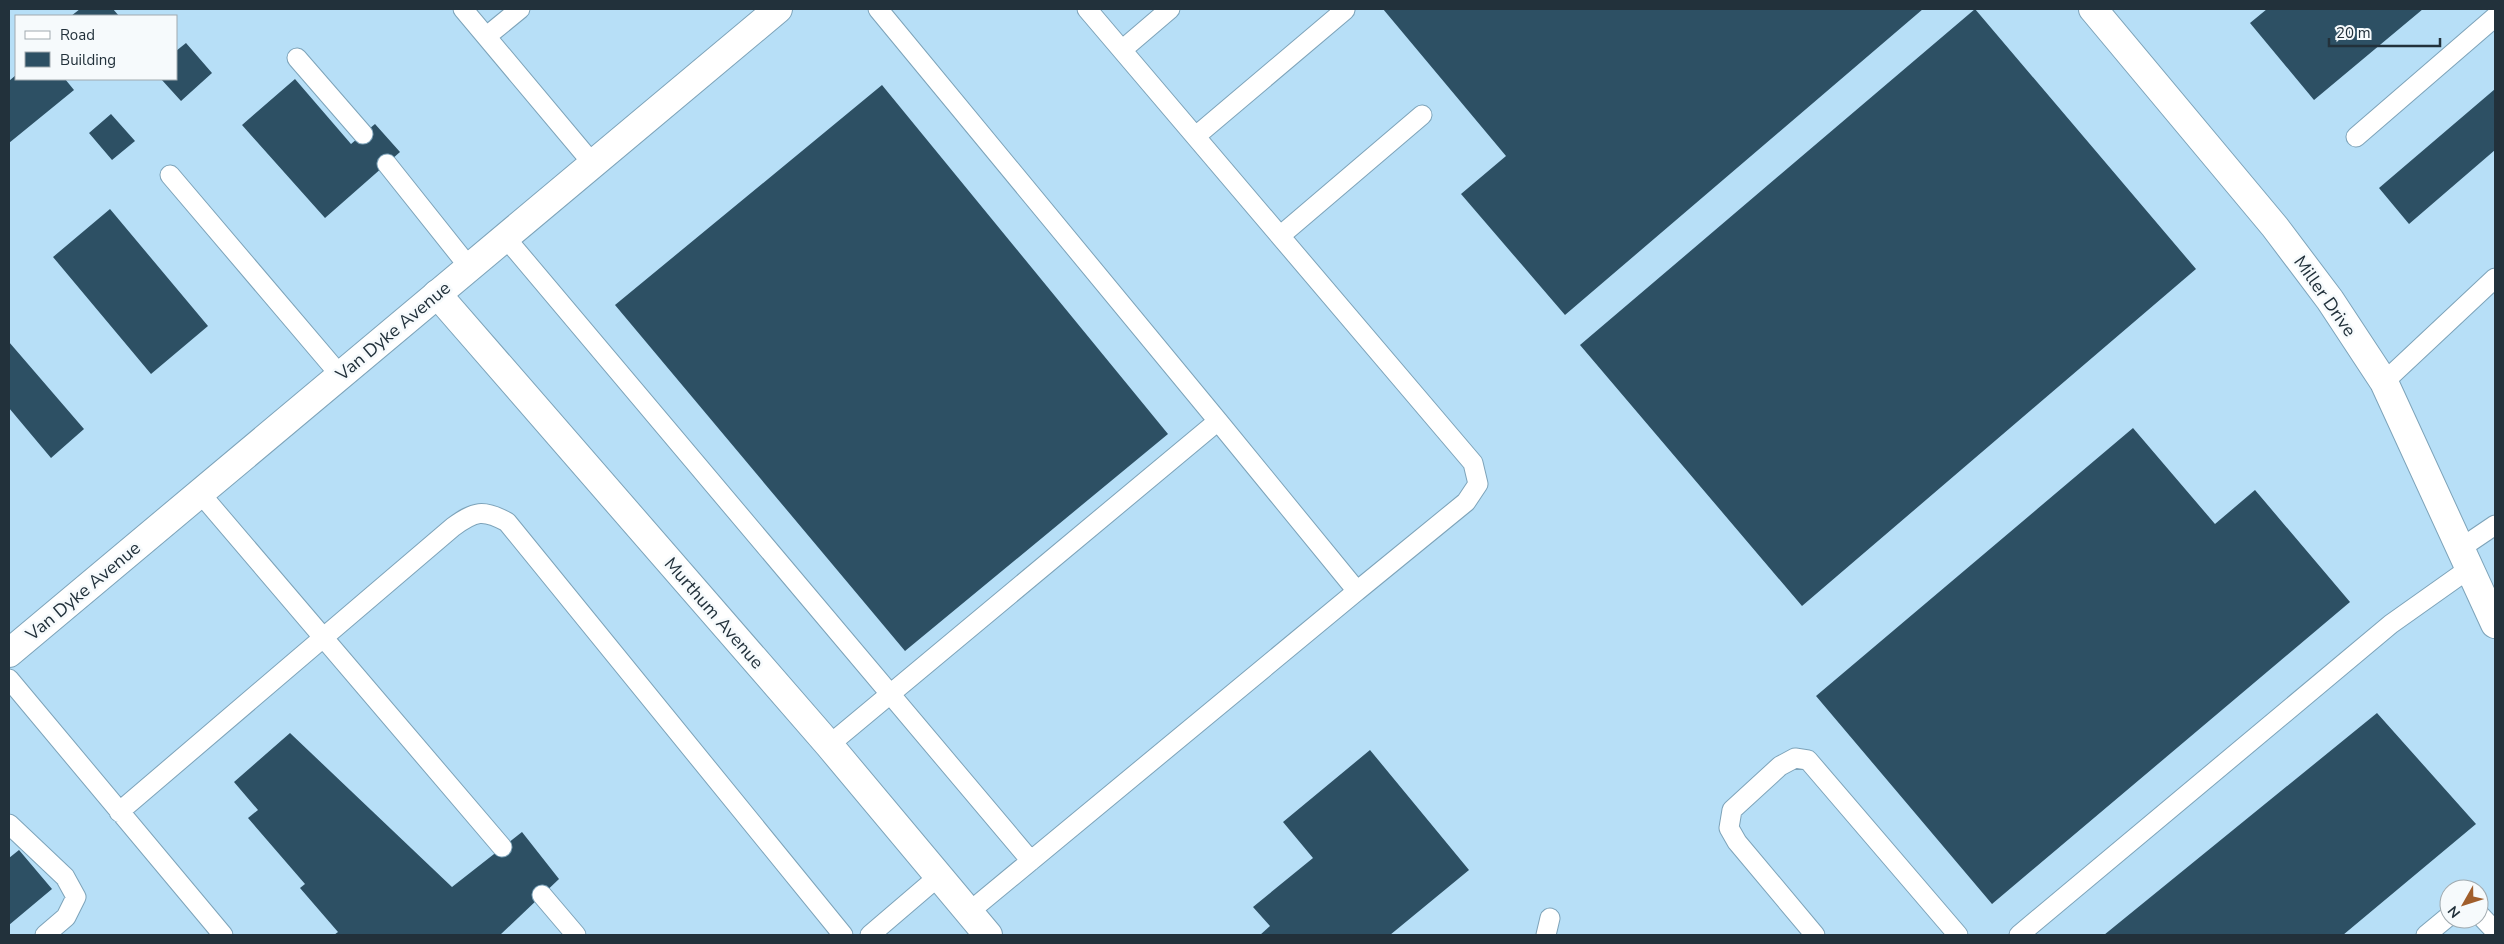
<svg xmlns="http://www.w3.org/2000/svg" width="2504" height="944" viewBox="0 0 2504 944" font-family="'Nunito Sans',sans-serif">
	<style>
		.building { fill: #2d5064 }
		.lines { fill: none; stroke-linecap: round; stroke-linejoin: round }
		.service-casing { stroke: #7da3b9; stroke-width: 21 }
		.minor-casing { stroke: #7da3b9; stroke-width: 30 }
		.primary-casing { stroke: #7da3b9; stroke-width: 30 }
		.service { stroke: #fff; stroke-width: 19 }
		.minor { stroke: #fff; stroke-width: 28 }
		.primary { stroke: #fff; stroke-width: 28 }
		.labels { text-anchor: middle; stroke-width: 5; stroke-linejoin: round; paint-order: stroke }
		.street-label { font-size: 18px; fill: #22313b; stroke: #f6fafc }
	</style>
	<rect width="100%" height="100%" fill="#b7dff7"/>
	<path class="building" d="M80,9H113L119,16H71Z
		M1383,9H1923L1565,315L1461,194L1506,156Z
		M1975,9L2196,269L1802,606L1580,345Z
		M2267,9H2423L2314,100L2250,23Z
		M186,43L212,73L181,101L161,79H176V51Z
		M16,75V79H65L74,90L9,143V81Z
		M295,79L351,144L375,124L400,152L325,218L242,125Z
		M882,85L1168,434L905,651L615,305Z
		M2495,89V150L2409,224L2379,188Z
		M111,114L135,141L112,160L89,133Z
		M110,209L208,326L151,374L53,257Z
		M9,342L84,429L51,458L9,408Z
		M2133,428L2215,524L2255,490L2350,602L1992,904L1816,696Z
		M2377,713L2476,824L2343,935H2104Z
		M290,733L452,887L522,832L559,879L500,935H334L338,932L300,888L305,884L248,818L258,810L234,782Z
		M1370,750L1469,870L1390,935H1260L1270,926L1253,907L1313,858L1283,822Z
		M19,850L52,889L9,925V858Z"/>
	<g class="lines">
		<defs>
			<path id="service" d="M463,9L593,164
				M878,9L1218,421
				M1087,9L1473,463L1478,484L1466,502L1357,591
				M487,36L520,9
				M1122,50L1170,9
				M297,58L363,134
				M1196,136L1345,10
				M2356,137L2495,17
				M387,164L469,267
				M170,175L340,375
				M1280,236L1422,115
				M505,237L1031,861
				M2384,382L2495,278
				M200,493L502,847
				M2461,548L2495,525
				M9,679L223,935
				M829,745L1218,421L1357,591L969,912
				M119,812L453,527C475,511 483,509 507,522L843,935
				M9,824L65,877L76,897L66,917L45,935
				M542,895L576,935
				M2479,914L2495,931
				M870,935L939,876
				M1546,935L1550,918
				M1815,935L1737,842L1729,828L1732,810L1780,766L1795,758L1808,760L1958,935
				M2019,935L2391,624L2470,568
				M2426,935L2449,916"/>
			<path id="minor" d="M2093,9L2275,227L2330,300L2384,382L2495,624
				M437,294L829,745L988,935"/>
			<path id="primary" d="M9,653L778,9"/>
		</defs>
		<use href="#service" class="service-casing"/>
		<use href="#minor" class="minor-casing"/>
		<use href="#primary" class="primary-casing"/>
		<use href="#service" class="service"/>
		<use href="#minor" class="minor"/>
		<use href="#primary" class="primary"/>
	</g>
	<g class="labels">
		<g class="street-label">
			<text transform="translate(2325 296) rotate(55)" y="6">Miller Drive</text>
			<text transform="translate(393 331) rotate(-40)" y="6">Van Dyke Avenue</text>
			<text transform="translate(83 591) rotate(-40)" y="6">Van Dyke Avenue</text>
			<text transform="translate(714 613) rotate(49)" y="6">Murthum Avenue</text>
		</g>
	</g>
	<rect width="2504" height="944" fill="none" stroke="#22313b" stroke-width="20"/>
	<rect x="15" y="15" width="162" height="65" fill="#f6fafc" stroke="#a1aaaf"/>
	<rect x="25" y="31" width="25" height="8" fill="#ffffff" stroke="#a1aaaf"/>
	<text x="60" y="40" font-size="15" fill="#22313b">Road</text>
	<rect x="25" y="52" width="25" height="15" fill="#2d5064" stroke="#a1aaaf"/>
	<text x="60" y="65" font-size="15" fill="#22313b">Building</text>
	<g transform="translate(2464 904) rotate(231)"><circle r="24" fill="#f6fafc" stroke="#a1aaaf"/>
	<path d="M0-4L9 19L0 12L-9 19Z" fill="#a05e2c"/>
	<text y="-8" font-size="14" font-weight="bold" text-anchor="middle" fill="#22313b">N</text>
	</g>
	<path d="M2329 38v8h111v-8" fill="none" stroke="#22313b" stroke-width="2.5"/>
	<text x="2336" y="38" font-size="15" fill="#22313b" stroke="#f6fafc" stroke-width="4" paint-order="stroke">20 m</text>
</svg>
